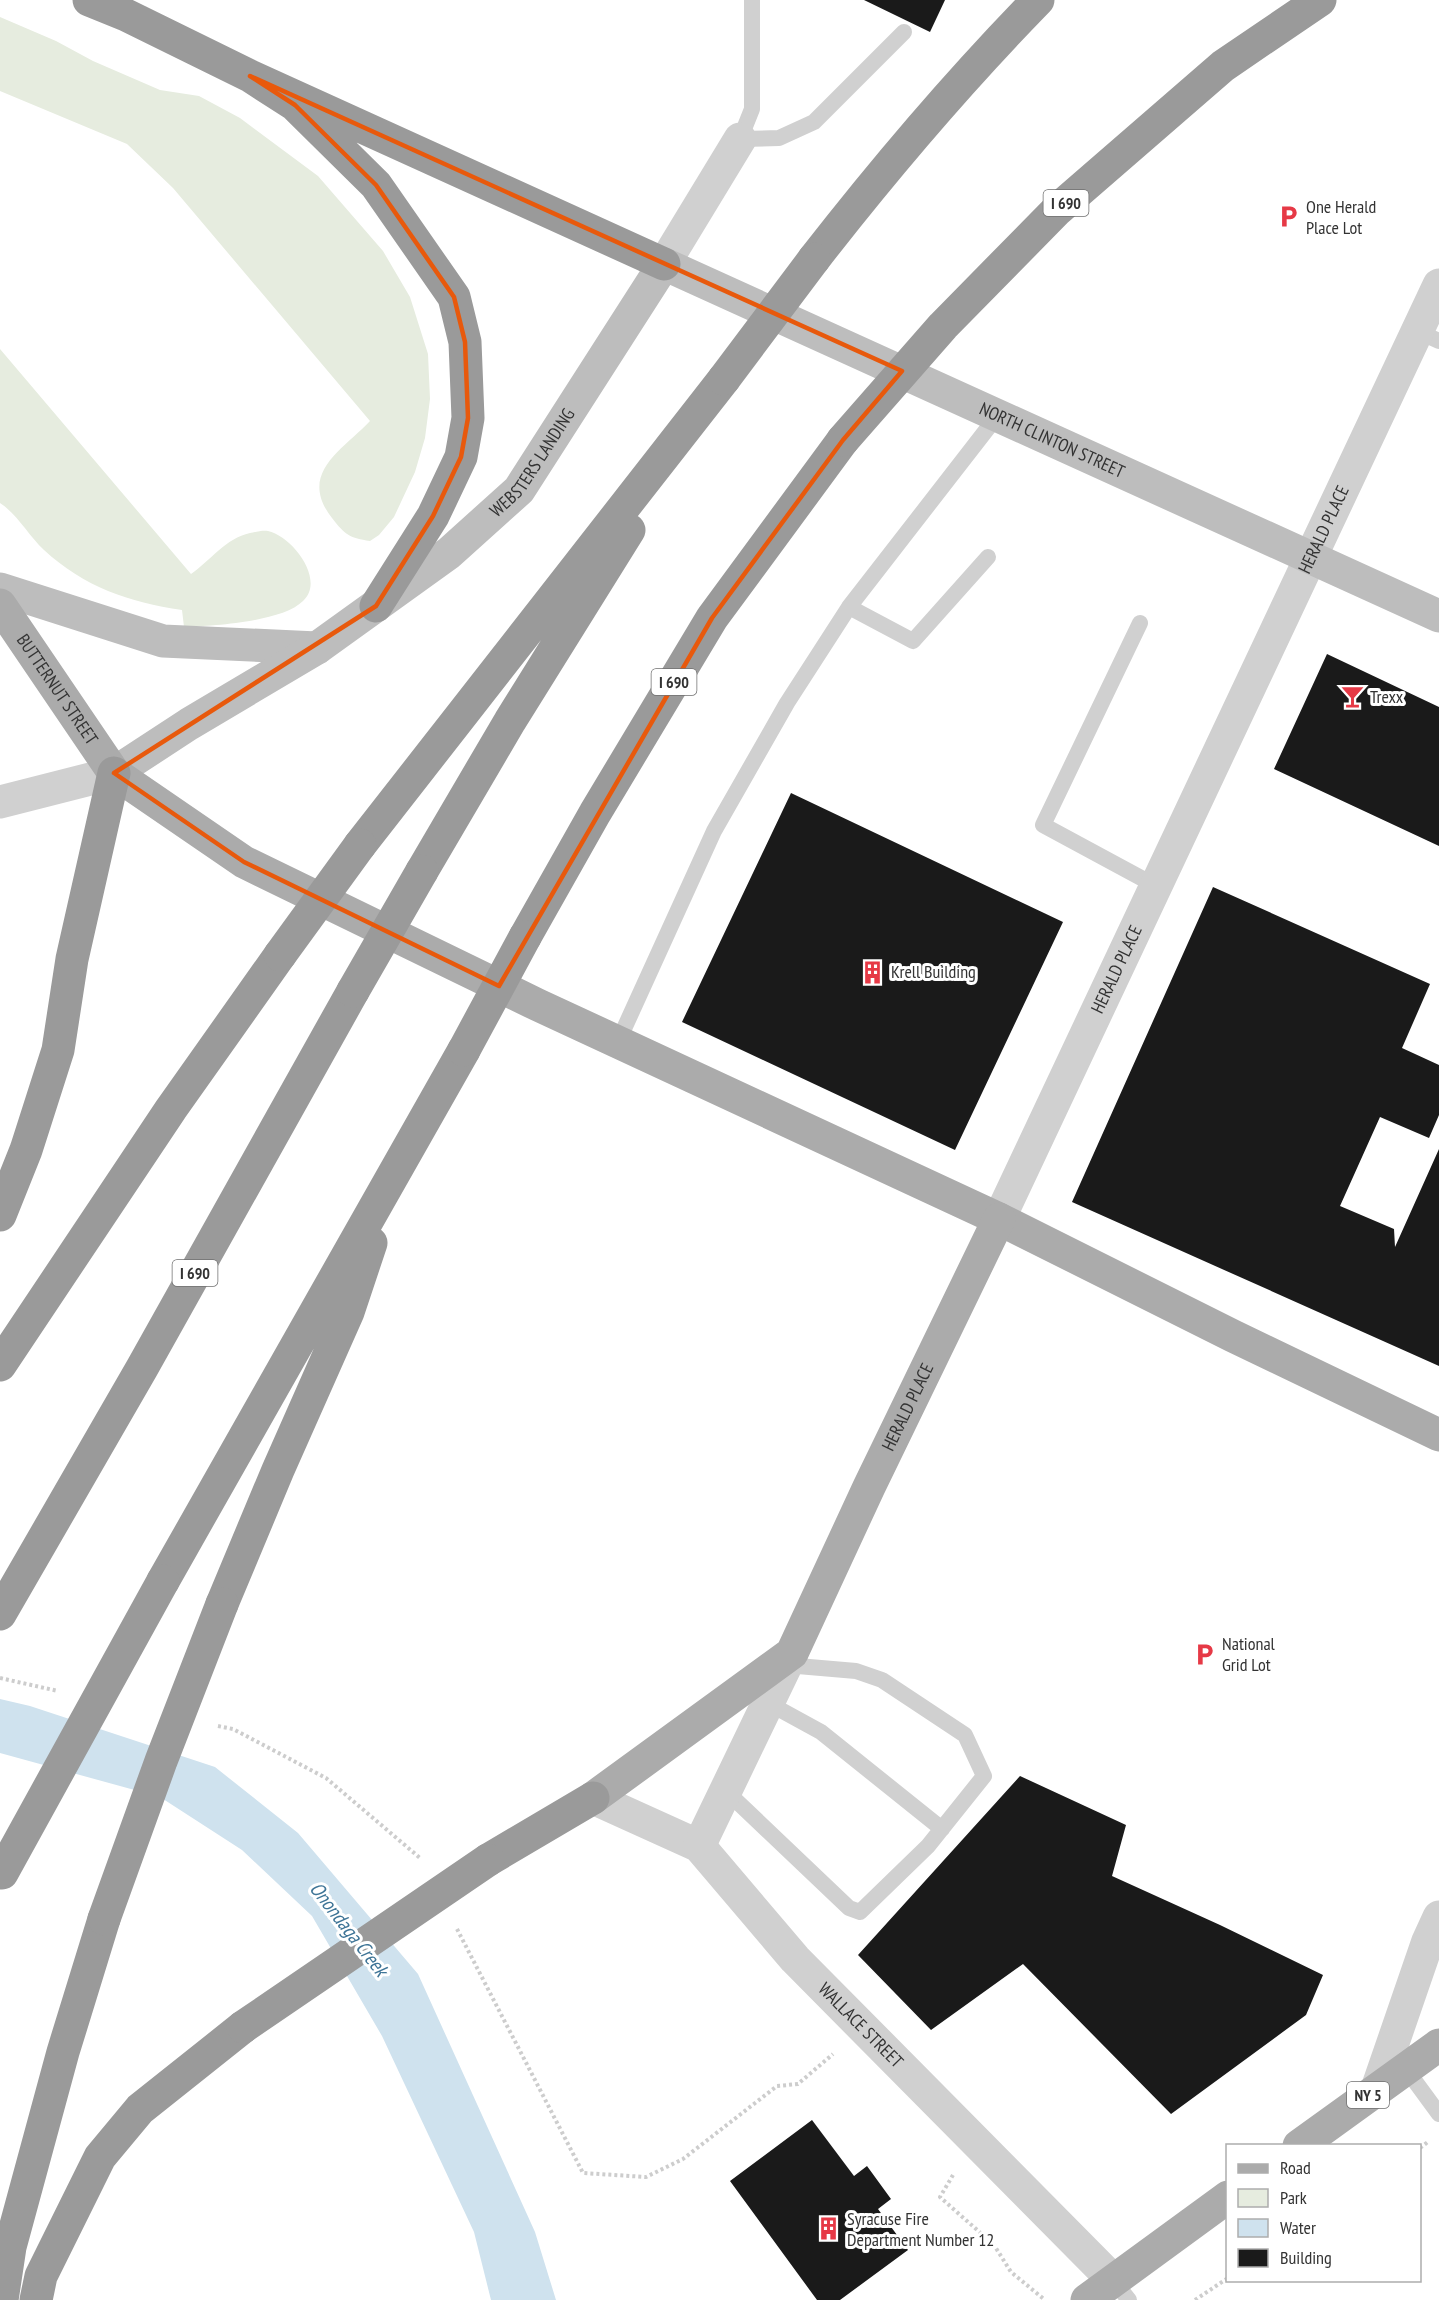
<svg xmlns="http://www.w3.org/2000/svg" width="1439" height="2300" viewBox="0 0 1439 2300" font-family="'PT Sans Narrow',sans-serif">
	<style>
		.green { fill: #e6ecdf }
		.water { fill: #cfe2ee }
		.building { fill: #1a1a1a }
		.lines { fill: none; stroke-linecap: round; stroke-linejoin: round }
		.path { stroke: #cdcdcd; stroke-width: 4; stroke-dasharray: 3 3; stroke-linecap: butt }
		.lane { stroke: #d0d0d0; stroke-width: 16 }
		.street { stroke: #d0d0d0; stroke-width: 33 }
		.secondary { stroke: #bdbdbd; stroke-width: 33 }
		.primary { stroke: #ababab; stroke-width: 33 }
		.highway { stroke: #9a9a9a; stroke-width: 33 }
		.highway-bridge { stroke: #9a9a9a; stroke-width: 33 }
		.marked { fill: none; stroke: #e8590c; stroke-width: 4.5; stroke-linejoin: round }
		.labels { text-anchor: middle; stroke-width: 6; stroke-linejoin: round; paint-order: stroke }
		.shield { fill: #fff; stroke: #707070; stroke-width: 1.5 }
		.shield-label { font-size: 16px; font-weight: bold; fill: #333 }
		.poi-label { font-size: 18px; fill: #333; stroke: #fff; text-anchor: start }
		.street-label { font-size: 18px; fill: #333; stroke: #fff }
		.water-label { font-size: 20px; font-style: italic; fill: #3f7597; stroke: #fff }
	</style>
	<rect width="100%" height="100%" fill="#fff"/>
	<path class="green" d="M0,17L56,41L93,61L160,90L199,96L240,118L318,176L383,251L410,297L428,354L430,399L425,438L415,472L394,517L379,535L370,541C350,538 345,535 332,518C297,473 343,450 370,421L173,188L127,144L0,91Z
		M0,349L191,574C210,561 226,538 250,533C255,532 263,530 268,531C292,536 326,580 303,601C282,622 212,626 184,627L182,610C129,602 84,587 44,550C28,535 18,515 0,503Z"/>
	<path class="water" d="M0,1699L30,1706L215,1767L298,1833L418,1974L535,2232L556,2300H491L474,2232L382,2036L312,1916L242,1850L160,1797L0,1753Z"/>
	<path class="building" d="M864,0H945L930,32Z
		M1327,654L1439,707V846L1274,769Z
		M791,793L1063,922L955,1150L682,1022Z
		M1213,887L1430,984L1402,1048L1439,1065V1115L1429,1138L1380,1117L1340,1206L1394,1229L1395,1247L1439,1149V1366L1072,1202Z
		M1020,1776L1126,1825L1112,1876L1220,1925L1323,1975L1306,2015L1171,2114L1023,1964L931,2030L858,1955Z
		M812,2120L854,2176L867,2166L891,2199L878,2209L908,2250L840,2300H817L730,2181Z"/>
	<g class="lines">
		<path class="path" d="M0,1678L58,1691
			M218,1726L233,1729L326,1778L420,1858
			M457,1929L583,2173L646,2177L683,2159L777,2086L798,2084L833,2054
			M1420,2148L1429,2141
			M953,2175L940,2197L994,2245L1011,2272L1045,2300
			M1195,2300L1228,2278"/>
		<path class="lane" d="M752,0V109L740,139L779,138L814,122L904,32
			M1417,331L1439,341
			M988,557L913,641L849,607L998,415
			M1140,623L1043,825L1156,886
			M618,1042L714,831L787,703L849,607
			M768,1703L821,1732L942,1829
			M726,1791L849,1908L860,1912L928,1846L984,1776L965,1735L882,1680L856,1671L786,1665
			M1406,2069L1439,2114
			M1113,2280L1129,2300"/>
		<g class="street">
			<path d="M664,264L740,139"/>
			<path d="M0,802L114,773"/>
			<path id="s1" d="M999,1219L1439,285"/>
			<path id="s2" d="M593,1798L699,1846L795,1959L1113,2280"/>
			<path d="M699,1846L792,1653"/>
			<path d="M1377,2089L1428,1941L1439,1917"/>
		</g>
		<g class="secondary">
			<path d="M0,589L163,641L317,648"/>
			<path id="s3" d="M114,773L189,724L317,648L449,553L519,490L664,264L1439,616"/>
		</g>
		<g class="primary">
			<path id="s4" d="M0,605L114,773L244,862L538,1005L999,1219L1233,1336L1439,1435"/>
			<path id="s5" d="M593,1798L792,1653L869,1487L999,1219"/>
			<path d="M1299,2146L1439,2045"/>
			<path d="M1087,2300L1228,2197"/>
		</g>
		<path class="highway" d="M89,0L126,15L250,76L664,264
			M250,76L295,105L376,185L454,297L465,342L468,418L461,457L433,516L376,606
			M814,259C884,169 958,82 1038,0
			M360,845L724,379
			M422,871L510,721L629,530
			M525,937L595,813L712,618L843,440
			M0,1215L26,1150L58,1050L72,959L114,773
			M0,1365L171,1109L280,955
			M163,1581L464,1050
			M222,1604L278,1470L348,1312L371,1243
			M0,1614L142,1368L353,991
			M488,1860L593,1798
			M2,2300L10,2247L63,2052L104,1919
			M36,2300L41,2276L100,2157L140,2109L243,2027"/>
		<path class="highway-bridge" d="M724,379L814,259
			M843,440L943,326L1057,210L1223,66L1320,0
			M280,955L360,845
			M353,991L422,871
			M464,1050L525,937
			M2,1873L163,1581
			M104,1919L161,1761L222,1604
			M243,2027L488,1860"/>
	</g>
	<path class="marked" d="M250,76L902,371L843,440L712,618L499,986L244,862L114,773L376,606L433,516L461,457L468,418L465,342L454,297L376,185L295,105Z"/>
	<defs>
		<symbol id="parking-bare" viewBox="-9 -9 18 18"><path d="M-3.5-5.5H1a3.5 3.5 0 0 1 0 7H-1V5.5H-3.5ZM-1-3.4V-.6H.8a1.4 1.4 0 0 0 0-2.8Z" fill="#e63946" stroke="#fff" stroke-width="2.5" paint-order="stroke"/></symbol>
		<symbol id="bar-bare" viewBox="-9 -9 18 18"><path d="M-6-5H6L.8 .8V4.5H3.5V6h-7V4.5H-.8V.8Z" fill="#e63946" stroke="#fff" stroke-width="2.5" paint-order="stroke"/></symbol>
		<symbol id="building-bare" viewBox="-9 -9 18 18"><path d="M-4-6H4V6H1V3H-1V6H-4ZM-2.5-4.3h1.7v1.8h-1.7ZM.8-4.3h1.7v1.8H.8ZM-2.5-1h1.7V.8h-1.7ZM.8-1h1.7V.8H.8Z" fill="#e63946" stroke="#fff" stroke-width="2.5" paint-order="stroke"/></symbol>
	</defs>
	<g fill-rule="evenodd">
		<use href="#parking-bare" x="1272" y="200" width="33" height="33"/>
		<use href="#bar-bare" x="1336" y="680" width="33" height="33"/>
		<use href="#building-bare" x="856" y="956" width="33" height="33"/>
		<use href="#parking-bare" x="1188" y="1638" width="33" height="33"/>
		<use href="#building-bare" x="812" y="2212" width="33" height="33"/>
	</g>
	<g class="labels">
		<g class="shield">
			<rect x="1043.5" y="190" width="45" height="26" rx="4.5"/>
			<rect x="651.5" y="669" width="45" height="26" rx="4.5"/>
			<rect x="172.5" y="1260" width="45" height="26" rx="4.5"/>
			<rect x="1347" y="2082" width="42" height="26" rx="4.5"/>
		</g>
		<g class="shield-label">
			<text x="1066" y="209">I 690</text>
			<text x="674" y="688">I 690</text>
			<text x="195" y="1279">I 690</text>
			<text x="1368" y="2101">NY 5</text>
		</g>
		<g class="poi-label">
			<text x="1306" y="213">One Herald<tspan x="1306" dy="21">Place Lot</tspan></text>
			<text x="1370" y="703">Trexx</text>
			<text x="891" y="978">Krell Building</text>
			<text x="1222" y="1650">National<tspan x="1222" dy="21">Grid Lot</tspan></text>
			<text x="847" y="2225">Syracuse Fire<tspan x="847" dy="21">Department Number 12</tspan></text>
		</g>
		<g class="street-label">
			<text dy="6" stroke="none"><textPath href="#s3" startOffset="1190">NORTH CLINTON STREET</textPath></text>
			<text dy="6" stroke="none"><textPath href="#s3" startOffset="525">WEBSTERS LANDING</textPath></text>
			<text dy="6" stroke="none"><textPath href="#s1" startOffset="762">HERALD PLACE</textPath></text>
			<text dy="6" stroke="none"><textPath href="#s4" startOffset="102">BUTTERNUT STREET</textPath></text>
			<text dy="6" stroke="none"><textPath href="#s1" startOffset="276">HERALD PLACE</textPath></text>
			<text dy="6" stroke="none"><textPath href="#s5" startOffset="518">HERALD PLACE</textPath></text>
			<text dy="6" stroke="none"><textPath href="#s2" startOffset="358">WALLACE STREET</textPath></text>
		</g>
		<g class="water-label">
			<text transform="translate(349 1929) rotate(52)" y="7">Onondaga Creek</text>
		</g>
	</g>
	<rect x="1226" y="2144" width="195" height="138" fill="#ffffff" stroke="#adadad" stroke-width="1.5"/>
	<rect x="1238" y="2164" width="30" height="9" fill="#ababab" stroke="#adadad" stroke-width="1.5"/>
	<text x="1280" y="2174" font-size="18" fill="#333333">Road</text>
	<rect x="1238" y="2189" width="30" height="18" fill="#e6ecdf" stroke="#adadad" stroke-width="1.5"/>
	<text x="1280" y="2204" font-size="18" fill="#333333">Park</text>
	<rect x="1238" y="2219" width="30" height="18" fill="#cfe2ee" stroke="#adadad" stroke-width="1.5"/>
	<text x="1280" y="2234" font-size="18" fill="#333333">Water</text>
	<rect x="1238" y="2249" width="30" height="18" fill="#1a1a1a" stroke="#adadad" stroke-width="1.5"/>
	<text x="1280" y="2264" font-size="18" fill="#333333">Building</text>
</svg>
